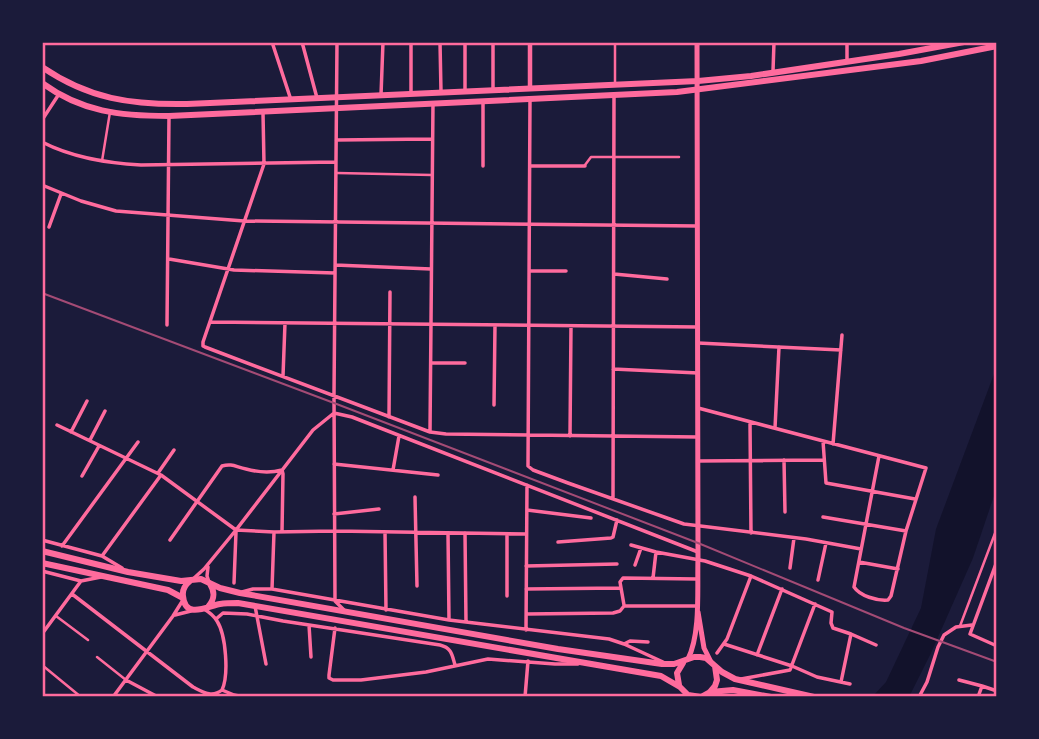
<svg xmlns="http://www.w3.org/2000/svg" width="1039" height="739" viewBox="0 0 1039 739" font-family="Lato,sans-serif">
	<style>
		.water { fill: #12122b }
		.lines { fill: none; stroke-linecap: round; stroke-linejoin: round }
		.pedestrian { stroke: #ff6b9d; stroke-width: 2.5 }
		.minor { stroke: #ff6b9d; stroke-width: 3.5 }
		.tertiary { stroke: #ff6b9d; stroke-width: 4.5 }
		.secondary { stroke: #ff6b9d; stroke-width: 5 }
		.primary { stroke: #ff6b9d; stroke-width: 6 }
		.rail { stroke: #a44b75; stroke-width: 2 }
		.neatline { fill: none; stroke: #ff6b9d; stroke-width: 2.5 }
	</style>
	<rect width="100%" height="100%" fill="#1b1b3a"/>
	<path class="water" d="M997,366V487L973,558L931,653L909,697H872L886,682L921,608L936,529Z"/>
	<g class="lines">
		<path class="pedestrian" d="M615,42V84
			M102,161L110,112
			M585,165L591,157H679
			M337,173L432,175
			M56,616L88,640
			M960,626L997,528
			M97,657L126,680
			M42,665L81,697"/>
		<path class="minor" d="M272,42L291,100
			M302,42L317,98
			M337,42L334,395L335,601L344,610
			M411,42V92
			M440,42L441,92
			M465,42V91
			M847,42V61
			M773,71L774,42
			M493,89V42
			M381,95L383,42
			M530,99L528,466L533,470L568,483L684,524L806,539L861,549
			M483,102V166
			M263,113L264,164L203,342V346L205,347L430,432L446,434L698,437
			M42,120L59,94
			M336,140L432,139
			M42,142C73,158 107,163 141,165L336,162
			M531,166H585
			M42,185L81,201L116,211L244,221L697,226
			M49,227L61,194
			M169,259L234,270L335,273
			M335,265L431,269
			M530,271H566
			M614,274L667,279
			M211,322L698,327
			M167,325L169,116
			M698,343L841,350
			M431,363H465
			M613,369L698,373
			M283,376L285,323
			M494,405L495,325
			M698,408C774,428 850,448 926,468L906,531L891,596L888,600C877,601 860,596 854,587L879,456
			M334,413L352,417L698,552
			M389,417L390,292
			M750,422L751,533
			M57,425L161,475L236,530L274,532L335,531L526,534
			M775,428L779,347
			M71,432L87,401
			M430,432L433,103
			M570,436L571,326
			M90,440L105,411
			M823,441L826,483L915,499
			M833,444L842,335
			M784,460L785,512
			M698,461L824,460
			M334,464L438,475
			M393,470L399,436
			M158,473L174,450
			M82,476L99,446
			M415,497L417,586
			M613,499L614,95
			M527,510L591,518
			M334,514L379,509
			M823,517L906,531
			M385,532L386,610
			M448,533L449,620
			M465,533L466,622
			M507,534V596
			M42,540L102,556L122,568
			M170,540L222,466C232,463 236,467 246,469C257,472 271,473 282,470L283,474L282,532
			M558,542L611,538L613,537L617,520
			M631,545L656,552L705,561L751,576L832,612L831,623L833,628L851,634L876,645
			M62,546L138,442
			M102,556L161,475
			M997,561L970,634L997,646
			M859,562L898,569
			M635,565L641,548
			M526,566L617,564
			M208,567L207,576L209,582
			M790,568L794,538
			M42,571L81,581L101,577
			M653,578L656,552
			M193,579L204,569L236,530L313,430L334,413
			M818,580L826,543
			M234,583L236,532
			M272,589L274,532
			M526,589L621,588
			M242,592L253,589H272L449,620L609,639L624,644L663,662
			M72,594L193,687C203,692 212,698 222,690
			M624,605L620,582L623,578L697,579
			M255,606L266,664
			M204,609C209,612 214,616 217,621C226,635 229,675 222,690
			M527,614L613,613L620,611L624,606H697
			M175,615L191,611
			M216,619L223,613L247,614L283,621L440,645C452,648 452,655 455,665
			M309,625L311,657
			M335,628L329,675V678L333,680H361L426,672L488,659L555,664H578
			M526,630L527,485
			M42,634L81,581
			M624,644L630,641L648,642
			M724,644L792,666L817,677L850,684
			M717,653L727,639L751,576
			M757,655L782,589
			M741,679L790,670L815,604
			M126,680L158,697
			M959,680L982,686
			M841,682L851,634
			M222,690L234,695L244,697
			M113,697L173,616L183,600
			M525,697L528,661
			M919,697L927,682L938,647L944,635L956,627L972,625
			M978,697L982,686L997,691"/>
		<path class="tertiary" d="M530,42V88"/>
		<path class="secondary" d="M698,612L704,648L710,660
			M688,659C701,633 697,587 698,559L697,42"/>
		<path class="primary" d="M42,67C89,99 131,105 187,104L698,81L751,76L899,54L964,42
			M42,83C82,112 120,116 169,116L677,92L921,61L997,46
			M42,551L128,572L181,581L201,579L220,588L240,593L558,649L662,664H674L694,657H700L706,658L722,672L735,679L814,697
			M42,563L168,590L183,598
			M190,581C185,585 182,589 183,596C185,620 208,606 220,604C226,603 232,603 238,603L661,676L680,687L688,695L701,697L710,692L715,686L717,680L715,666
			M208,607C215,599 215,592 210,584
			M679,685L677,673L683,663
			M710,692L733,690L771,697"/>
		<path class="rail" d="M42,293L334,403L698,543L904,628L997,662"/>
	</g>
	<rect width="1039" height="739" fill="none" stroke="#1b1b3a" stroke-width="88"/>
	<rect x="44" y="44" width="951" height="651" class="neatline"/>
</svg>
